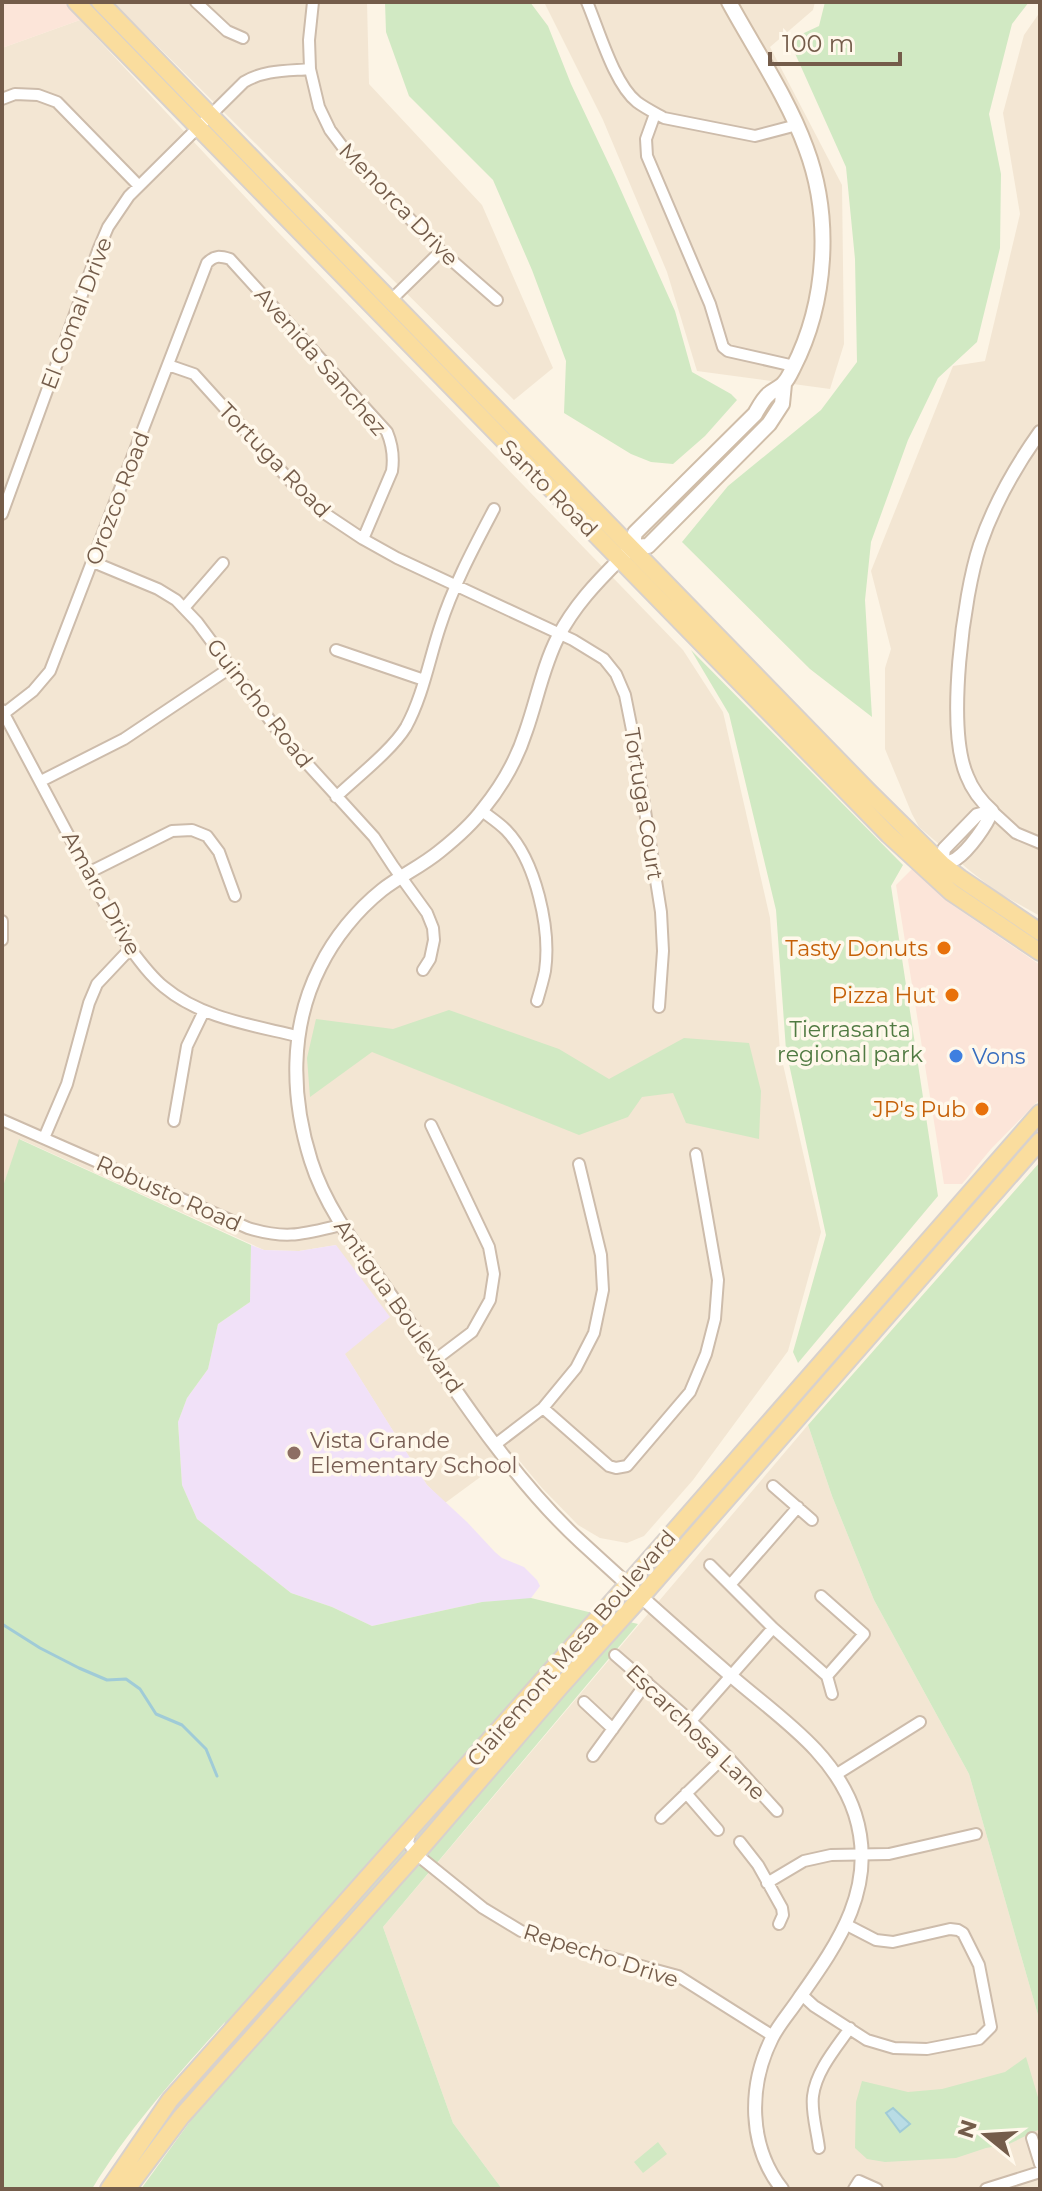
<svg xmlns="http://www.w3.org/2000/svg" width="1042" height="2191" viewBox="0 0 1042 2191" font-family="Montserrat,sans-serif">
	<style>
		.residential { fill: #f3e6d3 }
		.commercial { fill: #fce5d9 }
		.education { fill: #f1e1f8 }
		.green { fill: #d1e9c3 }
		.water { fill: #b9dce5; stroke: #a0cbd7; stroke-width: 2 }
		.lines { fill: none; stroke-linecap: round; stroke-linejoin: round }
		.stream { stroke: #a0cbd7; stroke-width: 3 }
		.minor-casing { stroke: #cdbcab; stroke-width: 14 }
		.tertiary-casing { stroke: #cdbcab; stroke-width: 16 }
		.secondary-casing { stroke: #d0bda8; stroke-width: 18 }
		.primary-casing { stroke: #d8d1cc; stroke-width: 20 }
		.minor { stroke: #fff; stroke-width: 10 }
		.tertiary { stroke: #fff; stroke-width: 12 }
		.secondary { stroke: #fff; stroke-width: 14 }
		.primary { stroke: #fadd9e; stroke-width: 16 }
		.food-dot { fill: #e8710a; stroke: #fff8eb; stroke-width: 3 }
		.shop-dot { fill: #3f7fe0; stroke: #fff8eb; stroke-width: 3 }
		.education-dot { fill: #8d6e63; stroke: #fff8eb; stroke-width: 3 }
		.labels { text-anchor: middle; stroke-width: 7; stroke-linejoin: round; paint-order: stroke }
		.street-label { font-size: 22px; fill: #745c4a; stroke: #fff8eb }
		.food-label { font-size: 22px; fill: #c56008; stroke: #fff8eb; text-anchor: end }
		.park-label { font-size: 22px; fill: #507a42; stroke: #fff8eb }
		.shop-label { font-size: 22px; fill: #366cbe; stroke: #fff8eb; text-anchor: start }
		.education-label { font-size: 22px; fill: #785e54; stroke: #fff8eb; text-anchor: start }
	</style>
	<rect width="100%" height="100%" fill="#fcf4e5"/>
	<path class="residential" d="M113,2H367L369,84L482,205L553,368L514,400Z
		M544,2H815L813,10L770,47L842,185L844,344L830,389L697,371L667,272L603,120Z
		M1040,12V916L997,892L969,870L919,827L912,814L885,749V668L891,649L871,571L953,366L985,361L1020,214L1003,113L1024,35Z
		M80,20L276,230L683,650L723,712L770,918L780,1051L821,1232L788,1351L693,1480L644,1536L627,1543L600,1538L578,1525L542,1488L513,1453L445,1503L427,1485L344,1353L336,1245L299,1251L264,1250L20,1139L2,1189V48Z
		M808,1425L832,1496L874,1600L969,1774L1040,2022V2189H502L453,2123L383,1927Z"/>
	<path class="commercial" d="M2,2H66L80,20L2,48Z
		M913,868L935,887L951,904L1040,965V1099L991,1149L962,1184H944L896,885Z"/>
	<path class="education" d="M251,1245L264,1250L299,1251L336,1245L390,1317L345,1354L427,1485L467,1522L495,1552L502,1558L524,1567L537,1580L540,1586L531,1598L528,1600L482,1602L372,1626L332,1607L291,1593L197,1519L182,1485L178,1422L187,1398L208,1369L218,1324L250,1302Z"/>
	<path class="green" d="M385,2H530L548,26L571,84L615,177L675,311L692,372L731,394L737,400L705,436L673,464L651,462L631,454L564,413L566,361L532,270L493,180L409,96L386,32Z
		M825,2H1029L1012,24L989,114L1001,174L1000,248L977,342L938,378L908,440L871,542L865,600L872,717L810,669L682,542L728,486L821,410L857,362L855,259L846,167L789,40L819,26Z
		M691,650L903,865L891,886L938,1196L798,1363L793,1352L826,1235L786,1050L776,910L729,714Z
		M449,1010L559,1049L609,1079L684,1038L749,1043L761,1091L759,1139L686,1123L673,1093L642,1097L628,1117L579,1135L372,1052L310,1097L307,1058L316,1019L393,1029Z
		M19,1139L251,1245L250,1302L218,1324L208,1369L187,1398L178,1422L182,1485L197,1519L291,1593L332,1607L372,1626L482,1602L531,1598L638,1624L383,1927L453,2123L502,2189H141L199,2109L225,2022C177,2075 129,2128 92,2189H2V1189Z
		M1040,1162V2022L969,1774L874,1600L832,1496L808,1425Z
		M1026,2057L1040,2104V2129L1009,2144L986,2148L956,2158L885,2162L867,2159L855,2148L856,2102L862,2081L908,2092L942,2089L1005,2072Z
		M658,2142L667,2154L643,2173L634,2162Z"/>
	<path class="water" d="M893,2108L910,2124L900,2132L886,2113Z"/>
	<g class="lines">
		<path class="stream" d="M2,1624L40,1648L79,1668L107,1680L126,1679L140,1689L156,1714L182,1725L206,1749L217,1776"/>
		<defs>
			<path id="minor" d="M196,2L227,31L243,38
				M313,2L309,40L310,69L319,107L330,130L351,158L441,251L497,300
				M587,2C599,30 614,84 637,102C645,108 655,113 664,118L755,136L797,125
				M2,99L15,94L38,95L57,102L139,186
				M655,114L646,139L647,156L710,304L723,347L728,351L794,366
				M390,301L441,251
				M168,365L194,374L294,485L324,513L363,539L397,558L573,640L604,659L616,674L625,695L633,735L661,912L663,951L659,1007
				M2,514L99,248L108,227L129,196L244,82C264,70 286,71 310,69
				M93,562L158,589L176,600L197,622L281,735L374,837L393,866L427,913L433,928L434,940L430,959L423,970
				M184,608L223,563
				M336,650L424,680
				M2,710L124,940C136,956 148,974 164,987C201,1018 252,1025 297,1036
				M2,715L33,691L50,671L207,263C215,255 220,256 230,259L387,432C392,444 394,457 392,471L363,539
				M41,781L124,739L230,668
				M336,797C357,777 392,750 406,727C423,696 429,660 440,627C453,586 474,547 494,509
				M482,811C490,817 499,823 506,830C536,861 551,929 545,971C543,981 540,991 537,1001
				M992,811L1016,833L1040,843
				M90,872L172,831L192,830L207,836L219,852L235,896
				M2,921V940
				M2,1120L248,1228C287,1240 303,1234 341,1225
				M174,1121L187,1046L204,1011
				M431,1125L489,1247L494,1274L490,1300L472,1332L435,1360
				M44,1138L67,1084L89,1003L97,984L130,949
				M543,1408L609,1466L616,1468L627,1466L690,1392L706,1354L715,1319L718,1280L696,1154
				M496,1444L543,1408L576,1368L594,1333L603,1290L601,1255L579,1164
				M773,1486L812,1520
				M710,1565L773,1628L827,1676L832,1694
				M730,1585L798,1507
				M821,1596L864,1634L827,1676
				M615,1655L691,1721L726,1755L777,1811
				M584,1702L613,1729
				M691,1721L773,1628
				M593,1756L647,1682
				M837,1774L920,1722
				M686,1793L718,1830
				M661,1818L726,1755
				M410,1833L408,1843L416,1854L483,1908L521,1931L552,1942L678,1976L773,2036
				M740,1842L758,1865L782,1908L783,1915L779,1924
				M767,1883L804,1861L831,1855L889,1854L976,1834
				M802,1995L814,2006L867,2040L894,2048L927,2049L979,2039L991,2027L979,1965L963,1933L958,1930L950,1929L893,1942L876,1940L847,1925
				M1032,2138L1040,2164
				M819,2148C817,2131 811,2112 813,2096C816,2071 836,2048 850,2028
				M854,2189L859,2181L877,2189
				M986,2189L1040,2172"/>
			<path id="tertiary" d="M620,559C596,583 574,606 558,637C543,666 537,700 526,731C517,759 501,787 483,809C472,824 455,839 440,851C422,866 400,876 382,890C357,910 334,938 320,967C289,1028 291,1098 311,1161C328,1215 367,1260 398,1306C452,1385 511,1478 581,1542C630,1587 680,1632 730,1675C777,1716 835,1752 855,1814C878,1886 839,1942 800,1997C791,2011 779,2024 772,2038C748,2086 748,2146 782,2189
				M992,811C982,802 972,789 967,776C946,728 963,596 980,545C994,504 1015,467 1040,432
				M942,864L944,849L977,815L992,811
				M938,868C944,862 949,863 956,859C969,850 987,825 992,811"/>
			<path id="secondary" d="M632,547L648,546L769,424L782,404L784,384
				M627,552L632,547L635,533L755,414C759,407 763,399 769,394C773,390 780,388 784,383C788,379 791,372 793,368C827,302 832,217 806,148C788,98 754,48 729,2"/>
			<path id="primary" d="M76,2L889,835L951,892L1040,952
				M100,2L868,791L942,864L960,878L1040,932
				M109,2189L170,2100L628,1584L1040,1113
				M127,2189L181,2117L416,1854L560,1687L642,1596L1040,1141"/>
		</defs>
		<use href="#minor" class="minor-casing"/>
		<use href="#tertiary" class="tertiary-casing"/>
		<use href="#secondary" class="secondary-casing"/>
		<use href="#primary" class="primary-casing"/>
		<use href="#minor" class="minor"/>
		<use href="#tertiary" class="tertiary"/>
		<use href="#secondary" class="secondary"/>
		<use href="#primary" class="primary"/>
	</g>
	<g class="food-dot">
		<circle cx="944" cy="948" r="8"/>
		<circle cx="952" cy="995" r="8"/>
		<circle cx="982" cy="1109" r="8"/>
	</g>
	<circle class="shop-dot" cx="956" cy="1056" r="8"/>
	<circle class="education-dot" cx="294" cy="1453" r="8"/>
	<g class="labels">
		<g class="street-label">
			<text transform="translate(399 204) rotate(46)" y="8">Menorca Drive</text>
			<text transform="translate(76 313) rotate(-69)" y="8">El Comal Drive</text>
			<text transform="translate(321 361) rotate(49)" y="8">Avenida Sanchez</text>
			<text transform="translate(275 460) rotate(46)" y="8">Tortuga Road</text>
			<text transform="translate(549 488) rotate(45)" y="8">Santo Road</text>
			<text transform="translate(117 498) rotate(-69)" y="8">Orozco Road</text>
			<text transform="translate(260 703) rotate(52)" y="8">Guincho Road</text>
			<text transform="translate(644 804) rotate(81)" y="8">Tortuga Court</text>
			<text transform="translate(102 893) rotate(61)" y="8">Amaro Drive</text>
			<text transform="translate(169 1193) rotate(24)" y="8">Robusto Road</text>
			<text transform="translate(399 1306) rotate(55)" y="8">Antigua Boulevard</text>
			<text transform="translate(571 1648) rotate(-49)" y="8">Clairemont Mesa Boulevard</text>
			<text transform="translate(696 1732) rotate(44)" y="8">Escarchosa Lane</text>
			<text transform="translate(601 1955) rotate(18)" y="8">Repecho Drive</text>
		</g>
		<g class="food-label">
			<text x="928" y="956">Tasty Donuts</text>
			<text x="936" y="1003">Pizza Hut</text>
			<text x="966" y="1117">JP's Pub</text>
		</g>
		<g class="park-label">
			<text x="850" y="1037">Tierrasanta<tspan x="850" dy="25">regional park</tspan></text>
		</g>
		<g class="shop-label">
			<text x="972" y="1064">Vons</text>
		</g>
		<g class="education-label">
			<text x="310" y="1448">Vista Grande<tspan x="310" dy="25">Elementary School</tspan></text>
		</g>
	</g>
	<rect width="1042" height="2191" fill="none" stroke="#745c4a" stroke-width="8"/>
	<g transform="translate(986 2135) rotate(288)" stroke="#fff8eb" stroke-width="6" paint-order="stroke">
	<path d="M0-6L14 30L0 20L-14 30Z" fill="#745c4a"/>
	<text y="-12" font-size="22" font-weight="bold" text-anchor="middle" fill="#745c4a">N</text>
	</g>
	<path d="M770 52v12h130v-12" fill="none" stroke="#745c4a" stroke-width="4"/>
	<text x="782" y="52" font-size="24" fill="#745c4a" stroke="#fff8eb" stroke-width="6" paint-order="stroke">100 m</text>
</svg>
